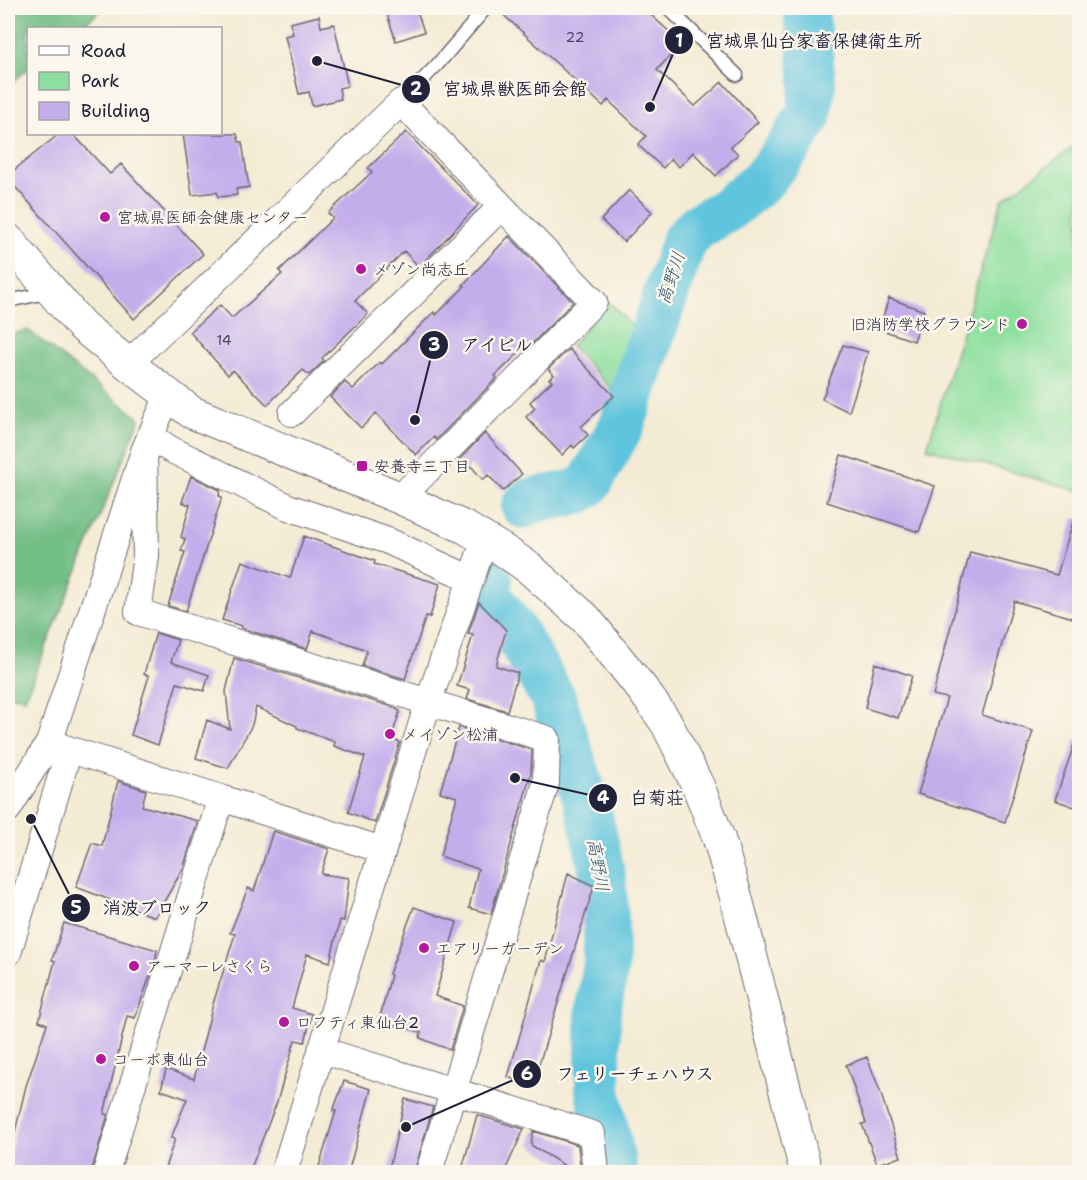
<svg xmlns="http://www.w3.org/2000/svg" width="1087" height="1180" viewBox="0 0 1087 1180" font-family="'Shantell Sans','Klee One',sans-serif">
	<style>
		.green { fill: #8ddf9f; stroke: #58806d; stroke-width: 1.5 }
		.forest { fill: #72be86; stroke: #4a7060; stroke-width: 1.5 }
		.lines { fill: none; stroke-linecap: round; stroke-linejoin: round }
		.river { stroke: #5fc4dd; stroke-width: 46 }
		.building { fill: #c4adeb }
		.service-casing { stroke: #6c6871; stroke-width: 15 }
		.minor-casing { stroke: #6c6871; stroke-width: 28 }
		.tertiary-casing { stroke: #6c6871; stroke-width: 34 }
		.service { stroke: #fff; stroke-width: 12 }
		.minor { stroke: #fff; stroke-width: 26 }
		.tertiary { stroke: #fff; stroke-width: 32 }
		.poi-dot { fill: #b5179e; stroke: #fbf7ec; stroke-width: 2 }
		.labels { text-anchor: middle; stroke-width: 5; stroke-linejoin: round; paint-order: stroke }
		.number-label { font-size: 14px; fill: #4a4567 }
		.poi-label { font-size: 16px; fill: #22223b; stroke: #fbf7ec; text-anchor: start }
		.water-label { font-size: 18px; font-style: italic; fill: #375b74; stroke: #fbf7ec }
		.leader { fill: none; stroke: #22223b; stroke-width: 2 }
		.callout-dot { fill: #22223b; stroke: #fbf7ec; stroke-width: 2 }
		.mark-label { font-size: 18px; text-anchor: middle; font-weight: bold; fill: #fff }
		.callout-label { font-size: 18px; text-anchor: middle; font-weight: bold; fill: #22223b; stroke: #fbf7ec; stroke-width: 5; stroke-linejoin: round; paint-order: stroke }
	</style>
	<rect width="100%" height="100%" fill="#fbf7ec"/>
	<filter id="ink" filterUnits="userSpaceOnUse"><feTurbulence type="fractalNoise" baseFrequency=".0167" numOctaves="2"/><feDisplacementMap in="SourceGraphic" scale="12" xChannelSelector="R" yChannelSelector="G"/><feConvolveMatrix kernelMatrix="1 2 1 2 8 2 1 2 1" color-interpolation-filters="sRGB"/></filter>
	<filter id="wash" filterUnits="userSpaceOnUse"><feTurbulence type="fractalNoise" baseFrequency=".008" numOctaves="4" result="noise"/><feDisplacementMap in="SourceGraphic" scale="24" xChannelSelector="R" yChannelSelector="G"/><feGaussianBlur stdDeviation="1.35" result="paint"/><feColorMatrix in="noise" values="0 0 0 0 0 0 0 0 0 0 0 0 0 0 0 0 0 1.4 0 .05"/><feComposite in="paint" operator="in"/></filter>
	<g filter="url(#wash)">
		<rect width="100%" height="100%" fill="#f4ebd4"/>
		<path class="green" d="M1079,143V491L927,448L1002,200Z
			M608,301L635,329L616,394L571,346Z"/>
		<path class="forest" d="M8,8H104L79,28H28V69L8,86Z
			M28,330L140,419L25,698L8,695V335Z"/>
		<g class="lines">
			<path class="river" d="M524,506L530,501L577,492L589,484L622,425L684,241L697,227L728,209L762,181L789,147L809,115L813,85L806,8
				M490,580L486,592L515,632L553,698L588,807L597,848L603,878L606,918V963L598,1013V1091L615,1172"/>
		</g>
		<g id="blocks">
			<path class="building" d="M385,8H416L424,32L396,41Z
				M496,8H643L682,43L657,70L695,106L722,82L758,122L731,147L738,154L716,176L693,152L679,167L671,159L663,168L638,145L646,136L608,100L603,106Z
				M319,16L321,27L334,24L348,86L339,88L341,99L312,106L309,92L299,94L285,36L293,34L290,23Z
				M406,132L478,205L419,267L404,251L355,301L368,314L322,358L324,361L309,375L303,370L267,405L233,370L228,375L190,332L220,305L232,318L282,274L279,271L333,218L328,213L372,172L368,168Z
				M59,134H73L110,174L121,164L203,254L134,319L8,179V175Z
				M183,134H237L239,142H242L249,187L236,189L237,195L218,197L217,192L192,195Z
				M629,190L652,212L624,242L601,220Z
				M509,236L573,302L528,348L526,346L495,376L497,378L436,440L434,437L416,455L376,413L361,428L330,397L345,382L353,389L380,362L382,364L434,312L436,315L465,286L463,285Z
				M889,298L924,311L914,341L879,329Z
				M843,345L868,352L849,412L822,399Z
				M569,349L614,396L581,427L588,435L574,448L572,445L562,455L526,417L535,408L530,402L552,381L549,379L554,375L548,369Z
				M485,433L522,474L503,491L488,475L483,480L471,466L465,471L457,462Z
				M841,455L935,486L919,532L827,502Z
				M191,476L220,490L219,496L222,497L186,611L168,606L185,552L181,551L185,539L181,537L190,505L182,502Z
				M1074,518L1080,519V620L1014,601L982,715L1033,731L1005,822L918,794L947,698L933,695L970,552L1057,575Z
				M304,536L375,561L374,564L440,584L430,617L426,616L405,679L362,666L367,650L313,631L307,649L241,628L242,626L222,620L242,561L290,578Z
				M479,602L506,630L496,666L518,673L507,711L467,699L470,690L457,686L473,635L468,634Z
				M156,633L178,640L171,662L209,675L204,691L177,683L158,745L131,735L149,676L144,674Z
				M234,658L396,708V709L400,711L391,739L400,742L375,823L348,812L365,757L334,746L335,742L297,728V726L256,707L252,725L228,768L196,758L207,720L230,729L226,691Z
				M875,663L912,676L898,718L865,708Z
				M459,727L532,750L531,773L491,914L469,908L478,869L440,856L457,797L440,792Z
				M1076,739H1080V809L1055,800Z
				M118,781L146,790L142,806L198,821L183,869L155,917L76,887L92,843L102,846Z
				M273,831L329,849L321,874L349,878L344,921L340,920L330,962L307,954L292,1008L312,1014L305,1042L295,1040L277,1102L249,1173H163L175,1139L171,1138L187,1099L161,1090L166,1069L194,1079L213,1004L235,934L230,933L248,888L254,891Z
				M568,873L594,886L532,1087L508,1077L541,960L545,962Z
				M414,907L457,922L435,996L463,1006L450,1050L420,1038L421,1032L379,1021L391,975L389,974Z
				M64,923L157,950L155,962L135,1018L127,1016L104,1114L108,1115L91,1173H8V1161L26,1086L47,1024L39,1021L55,961L52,960Z
				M867,1057L880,1091L901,1157L877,1164L862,1124L866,1123L846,1065Z
				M344,1081L371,1089L348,1173H317L336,1111H333Z
				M405,1099L433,1107L414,1173H388Z
				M477,1115L524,1129L504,1173H461Z
				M533,1131L578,1145L581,1173H565V1166L531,1145Z"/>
		</g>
	</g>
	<g filter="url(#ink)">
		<use href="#blocks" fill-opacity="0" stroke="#6c6871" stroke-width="1.5"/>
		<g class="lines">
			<defs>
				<path id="service" d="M668,8L737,75
					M401,102L437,65L486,8
					M8,301L51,292"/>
				<path id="minor" d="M128,364L401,102L594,302L400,498
					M292,413L501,207
					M150,436L170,449L288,507L388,541L471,579
					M144,451L146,556L138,612L547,739L546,783L429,1172
					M49,743L144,451L168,395
					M221,798L382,850
					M8,809L49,743L221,798L106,1172
					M8,953L69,750
					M321,1050L592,1134L596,1172
					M284,1172L428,703L485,539"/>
				<path id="tertiary" d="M8,240L81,325L128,364L191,412L400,498L466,528L506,552L529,568L586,619L643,690L667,724L698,786L719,839L736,897L806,1172"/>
			</defs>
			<use href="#service" class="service-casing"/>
			<use href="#minor" class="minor-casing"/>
			<use href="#tertiary" class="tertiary-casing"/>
			<use href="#service" class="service"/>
			<use href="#minor" class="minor"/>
			<use href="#tertiary" class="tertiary"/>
		</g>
	</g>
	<g class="poi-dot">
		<circle cx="105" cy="217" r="6"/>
		<circle cx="361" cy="269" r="6"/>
		<circle cx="1022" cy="324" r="6"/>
		<rect x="356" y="460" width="12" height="12" rx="3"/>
		<circle cx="390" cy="734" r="6"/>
		<circle cx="424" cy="948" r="6"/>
		<circle cx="134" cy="966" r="6"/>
		<circle cx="284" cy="1022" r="6"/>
		<circle cx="101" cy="1059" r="6"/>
	</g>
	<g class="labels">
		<g class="number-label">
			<text x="575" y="42">22</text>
			<text x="224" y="345">14</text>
		</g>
		<g class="poi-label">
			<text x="117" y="223">宮城県医師会健康センター</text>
			<text x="373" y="275">メゾン尚志丘</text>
			<text x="1010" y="330" text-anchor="end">旧消防学校グラウンド</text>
			<text x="374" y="472">安養寺三丁目</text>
			<text x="402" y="740">メイゾン松浦</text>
			<text x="436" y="954">エアリーガーデン</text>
			<text x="146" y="972">アーマーレさくら</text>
			<text x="296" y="1028">ロフティ東仙台2</text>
			<text x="113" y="1065">コーポ東仙台</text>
		</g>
		<g class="water-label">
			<text transform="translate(671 278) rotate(-72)" y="6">高野川</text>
			<text transform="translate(598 865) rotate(80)" y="6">高野川</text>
		</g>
	</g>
	<path class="leader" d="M650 107L679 40M317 61L416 89M415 420L434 345M515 778L603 798M31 819L76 908M406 1127L527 1074"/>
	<g class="callout-dot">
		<circle cx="650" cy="107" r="6"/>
		<circle cx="317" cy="61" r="6"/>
		<circle cx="415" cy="420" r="6"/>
		<circle cx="515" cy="778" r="6"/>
		<circle cx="31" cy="819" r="6"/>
		<circle cx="406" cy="1127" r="6"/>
		<circle cx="679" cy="40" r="15"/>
		<circle cx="416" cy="89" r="15"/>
		<circle cx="434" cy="345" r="15"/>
		<circle cx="603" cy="798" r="15"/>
		<circle cx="76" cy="908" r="15"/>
		<circle cx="527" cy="1074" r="15"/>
	</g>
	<g class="mark-label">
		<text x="679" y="47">1</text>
		<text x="416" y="95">2</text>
		<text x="434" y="351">3</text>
		<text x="603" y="804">4</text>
		<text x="76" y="914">5</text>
		<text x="527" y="1080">6</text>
	</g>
	<g class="callout-label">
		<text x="814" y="47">宮城県仙台家畜保健衛生所</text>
		<text x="515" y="95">宮城県獣医師会館</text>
		<text x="497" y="351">アイビル</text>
		<text x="657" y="804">白菊荘</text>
		<text x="157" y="914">消波ブロック</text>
		<text x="635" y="1080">フェリーチェハウス</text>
	</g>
	<rect width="1087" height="1180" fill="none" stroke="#fbf7ec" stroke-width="30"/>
	<rect x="27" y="27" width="195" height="108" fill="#fbf7ec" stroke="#a4a2a5" stroke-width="1.5"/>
	<rect x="39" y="46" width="30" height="9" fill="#ffffff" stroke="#a4a2a5" stroke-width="1.5"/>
	<text x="81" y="57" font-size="18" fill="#22223b">Road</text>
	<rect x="39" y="72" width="30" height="18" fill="#8ddf9f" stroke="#a4a2a5" stroke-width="1.5"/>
	<text x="81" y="87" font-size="18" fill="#22223b">Park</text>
	<rect x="39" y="102" width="30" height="18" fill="#c4adeb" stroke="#a4a2a5" stroke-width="1.5"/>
	<text x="81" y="117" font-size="18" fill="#22223b">Building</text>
</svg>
